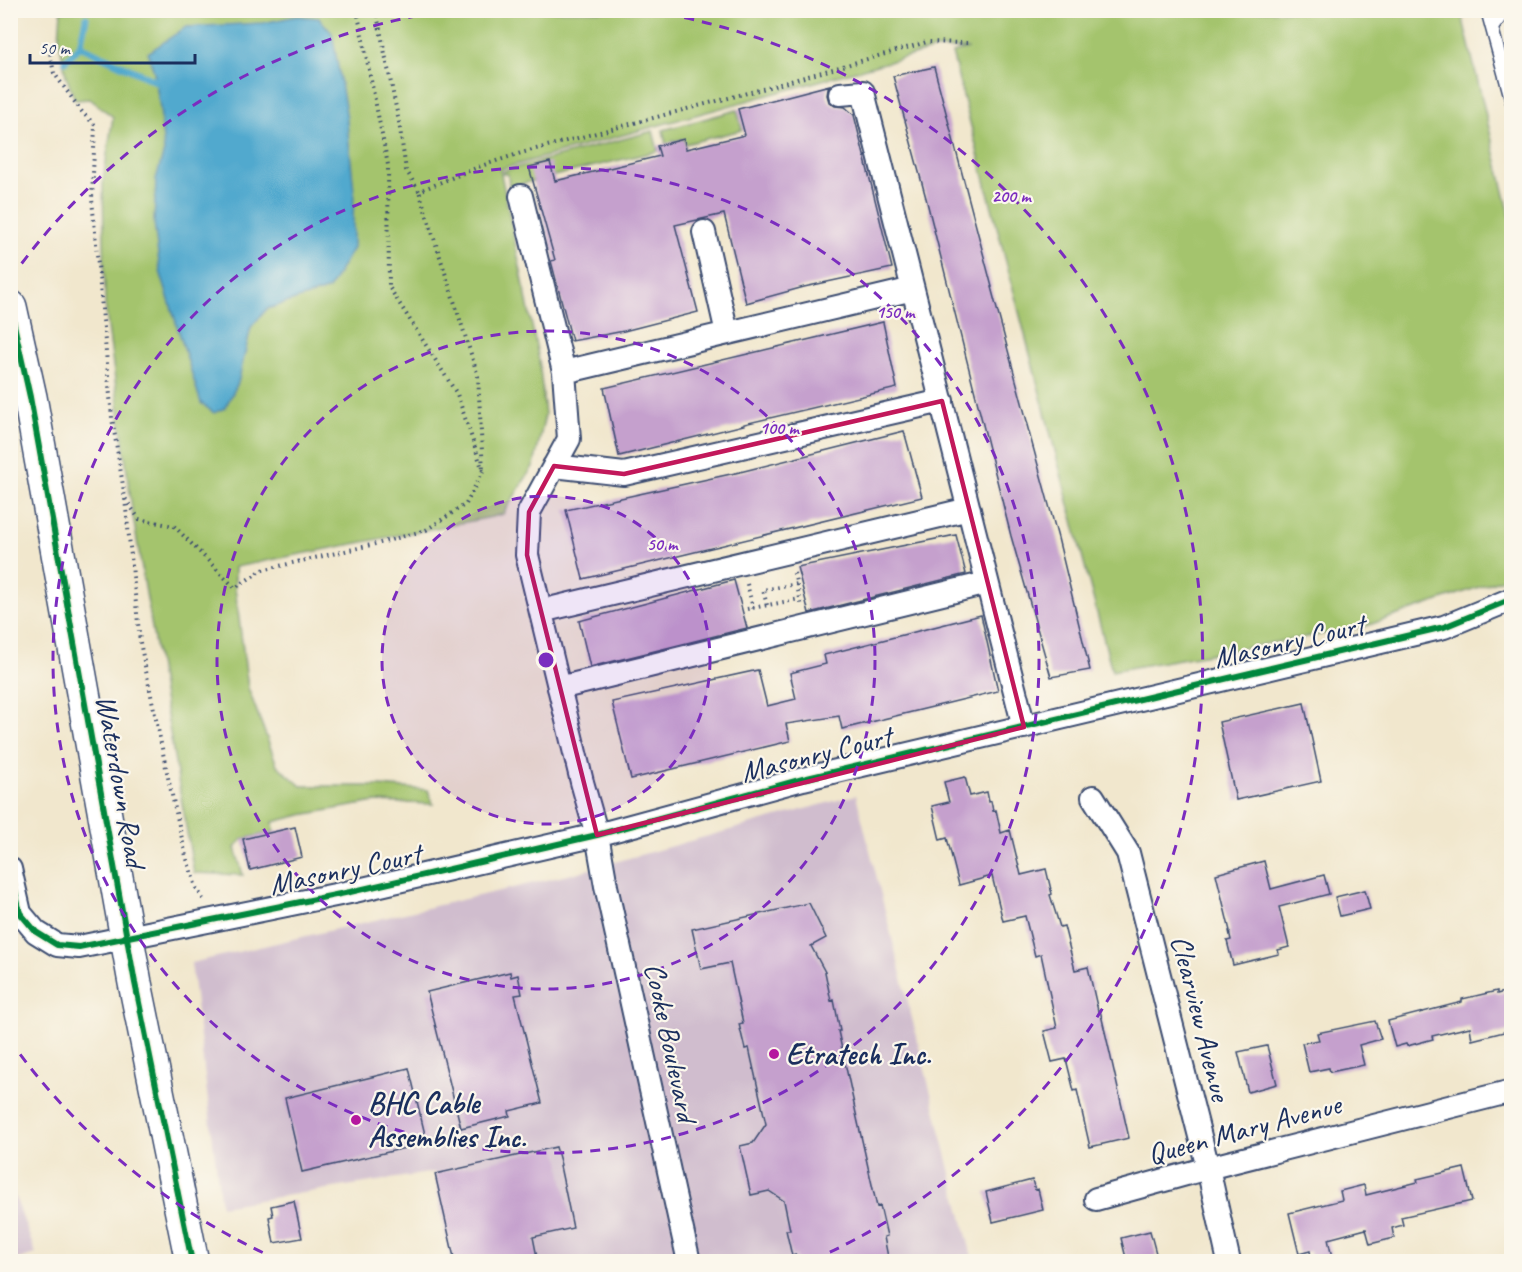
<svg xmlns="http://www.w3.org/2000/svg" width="1522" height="1272" viewBox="0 0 1522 1272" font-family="Caveat,sans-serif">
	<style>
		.industrial { fill: #d0bdce }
		.green { fill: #a4c46d; stroke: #607a66; stroke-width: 1.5 }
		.water { fill: #51a9ce; stroke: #366c96; stroke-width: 1.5 }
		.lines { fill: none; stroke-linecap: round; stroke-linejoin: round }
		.stream { stroke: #51a9ce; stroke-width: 7 }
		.building { fill: #c5a0cd }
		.service-casing { stroke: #3b4b6f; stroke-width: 15 }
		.minor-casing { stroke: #3b4b6f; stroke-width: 26 }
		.secondary-casing { stroke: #3b4b6f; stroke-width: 36 }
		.path { stroke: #3b4b6f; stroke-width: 4; stroke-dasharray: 1.5 4.5; stroke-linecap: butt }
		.service { stroke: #fff; stroke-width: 12 }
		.minor { stroke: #fff; stroke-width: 22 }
		.secondary { stroke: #fff; stroke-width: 33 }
		.cycleway-casing { stroke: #fbf7ec; stroke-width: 10 }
		.cycleway { stroke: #00873e; stroke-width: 6 }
		.marked { fill: none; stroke: #c2185b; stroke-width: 4.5; stroke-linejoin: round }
		.ring { fill: none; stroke: #7b2cbf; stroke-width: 3; stroke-dasharray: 10 8 }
		.poi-dot { fill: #b5179e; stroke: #fbf7ec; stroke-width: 2 }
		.labels { text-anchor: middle; stroke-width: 4.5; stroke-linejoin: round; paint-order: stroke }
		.street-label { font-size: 30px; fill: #1b2f5e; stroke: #fbf7ec }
		.poi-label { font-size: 30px; font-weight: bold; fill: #1b2f5e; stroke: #fbf7ec; text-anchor: start }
		.centre { fill: #7b2cbf; stroke: #fbf7ec; stroke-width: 3 }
		.ring-label { font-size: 18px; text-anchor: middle; font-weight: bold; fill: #7b2cbf; stroke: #fbf7ec; stroke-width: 4.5; stroke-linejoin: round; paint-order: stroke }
	</style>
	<rect width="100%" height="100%" fill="#fbf7ec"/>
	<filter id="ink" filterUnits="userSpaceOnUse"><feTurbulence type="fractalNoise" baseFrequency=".0167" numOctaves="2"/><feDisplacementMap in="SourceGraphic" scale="12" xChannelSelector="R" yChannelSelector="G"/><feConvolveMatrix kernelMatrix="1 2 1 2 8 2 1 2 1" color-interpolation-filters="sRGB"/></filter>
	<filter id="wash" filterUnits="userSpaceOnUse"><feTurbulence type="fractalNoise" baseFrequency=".008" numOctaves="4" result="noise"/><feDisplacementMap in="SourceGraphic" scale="24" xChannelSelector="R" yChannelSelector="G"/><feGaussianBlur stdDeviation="1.35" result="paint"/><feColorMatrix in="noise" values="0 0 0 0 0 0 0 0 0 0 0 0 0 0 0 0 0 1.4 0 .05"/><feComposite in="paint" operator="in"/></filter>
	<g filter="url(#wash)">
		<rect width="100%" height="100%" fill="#f1e7cd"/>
		<path class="industrial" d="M856,795L973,1261H450L434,1172L221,1206L191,963L568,875Z
			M11,1186L36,1254L11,1261H10Z"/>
		<path class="green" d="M61,11H1461L1511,220V576L1363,627L1112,671L952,53L969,49H935L500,169L539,360L545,415L534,465L503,514L492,517L235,567V588L248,688L277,765L301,786H379L428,790L433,804L375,802L301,815L273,822L274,832L243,839L235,848L243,875L194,873L133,517L105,304L103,181L113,117L90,99L75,100L66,76L59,39Z
			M737,110L742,130L685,144L683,139L673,141L674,146L666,145L663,130Z
			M653,131L658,151L512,186L509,188L508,174H503V171Z"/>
		<path class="water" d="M297,16L319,18L332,33L346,112L354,191L353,221V248L329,289L267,309L251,327L238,383L225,408L214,413L201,403L160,271L154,222L156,179L164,151L160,108L154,72L148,53L186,27L263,23Z"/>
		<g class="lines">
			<path class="stream" d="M80,46L162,84
				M65,61L80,46L86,18"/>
		</g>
		<g id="blocks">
			<path class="building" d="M934,67L992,287H991L1028,425H1027L1058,538L1090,670L1051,677L1011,536L926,198L893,76Z
				M830,85L828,89L827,95L829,102L835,106L845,107L854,115L892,268L804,287L746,303L724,214L675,225L698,312L624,331L572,341L551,261L555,260L529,167L550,162L555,181L660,156L657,146L684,139L686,149L745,135L738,109Z
				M883,322L897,388L744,424V425L619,456L604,388Z
				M904,431L922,497L583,579L566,510L740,472Z
				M956,535L966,574L809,613L797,567Z
				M734,580L747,628L590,667L579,621Z
				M981,615L998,691L842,729L839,716L786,724L790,741L631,779L612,702L758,670L767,706L796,699L790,673L826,664L824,655Z
				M1304,703L1321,781L1236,800L1219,722Z
				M965,777L970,796L987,792L989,802L991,801L993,811L996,810L1001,833L1010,830L1021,875L1046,869L1052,894L1050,895L1060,927L1064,926L1075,970L1088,967L1098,1011L1100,1010L1109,1049L1129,1138L1090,1147L1077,1090L1074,1091L1066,1059L1052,1062L1044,1031L1057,1028L1041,954L1035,956L1025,916L1003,921L992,876L959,885L947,838L940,840L932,806L949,802L944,782Z
				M295,827L302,857L250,870L243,839Z
				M1264,861L1271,889L1324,875L1329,894L1279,907L1289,947L1278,950L1279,954L1233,965L1227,941L1231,940L1229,931H1230L1216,874Z
				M1365,890L1370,909L1340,916L1335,897Z
				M809,903L826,938L811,946L825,972L831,1001L834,1000L840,1031H838L857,1118L877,1207L880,1206L887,1236L884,1237L889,1262H798L796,1255L792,1256L786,1230H790L784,1201L769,1191L751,1195L740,1146L753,1143L766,1124L749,1048L745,1049L739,1024L743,1023L730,963L701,969L692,929Z
				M510,972L511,977L518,975L522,994L515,995L542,1103L509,1111L510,1116L461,1128L427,992Z
				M1512,990V1030L1472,1040L1470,1027L1432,1036L1433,1039L1407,1046L1406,1044L1395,1047L1388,1021L1462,1002V999L1497,991V994Z
				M1375,1021L1381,1039L1359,1045L1364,1065L1330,1072L1329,1068L1309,1072L1302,1043L1319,1040L1317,1033Z
				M1267,1046L1277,1084L1248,1092L1238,1052Z
				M409,1068L427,1143L302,1172L285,1098Z
				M556,1147L561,1165L560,1166L573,1228L533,1237L538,1262H455L435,1174Z
				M1464,1168L1472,1201L1401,1217L1403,1225L1392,1228L1394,1238L1370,1244L1366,1229L1328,1239L1333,1262H1312L1310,1251L1299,1254L1289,1213L1342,1200L1340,1191L1364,1185L1366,1195L1418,1182L1417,1179Z
				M1032,1180L1035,1190L1038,1189L1043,1210L993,1222L986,1192Z
				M294,1201L302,1238L274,1243L269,1217L273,1216L271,1206Z
				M1150,1231L1157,1257L1140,1262H1127L1121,1238Z"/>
		</g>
	</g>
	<g filter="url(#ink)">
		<use href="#blocks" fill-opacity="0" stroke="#3b4b6f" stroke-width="1.5"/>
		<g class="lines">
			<defs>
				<path id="service" d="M1487,10L1512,102
					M1492,28L1501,16L1507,10"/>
				<path id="minor" d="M840,94L863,92L1024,727
					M521,196L564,372L569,439L529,512L527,555L582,782L597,835L606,886L689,1262
					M704,232L727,333
					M564,372L913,289
					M554,466L624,474L942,401
					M541,611L969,509
					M559,688L987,583
					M1093,797L1128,853L1208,1168L1229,1262
					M10,869L20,913L36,932L57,945L79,947L350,892L597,835L803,779L1444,627L1512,599
					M1096,1199L1208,1168L1512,1091"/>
				<path id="secondary" d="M10,307L30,397L135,983L192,1262"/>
			</defs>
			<use href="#service" class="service-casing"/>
			<use href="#minor" class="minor-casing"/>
			<use href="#secondary" class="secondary-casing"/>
			<path class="path" d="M357,10L388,165L389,287L457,394L483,471L478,376L419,191
				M376,10L399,122L406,170L419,191L481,166L521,153L766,88L927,42L967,43
				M49,48L54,73L82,112L95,125L92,199L112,418L125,498L139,519L174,526L235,588L262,570L380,543L426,530L466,504L483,471
				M125,499L140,642L169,782L186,856L196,887L203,899
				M794,573L802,607
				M747,584L753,608
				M767,605L763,590L797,584
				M747,609L800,599"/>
			<use href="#service" class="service"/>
			<use href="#minor" class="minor"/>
			<use href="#secondary" class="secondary"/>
			<defs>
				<path id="cycleway" d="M10,307L30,397L135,983L192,1262
					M10,869L20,913L36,932L57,945L79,947L350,892L597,835L803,779L1444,627L1512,599"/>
			</defs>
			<use href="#cycleway" class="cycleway-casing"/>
			<use href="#cycleway" class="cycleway"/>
		</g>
	</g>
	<path class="marked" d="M942,401L1024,727L597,835L527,555L529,512L554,466L624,474Z"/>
	<circle cx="546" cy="660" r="164" fill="#7b2cbf" fill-opacity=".12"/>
	<g class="ring">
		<circle cx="546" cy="660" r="164"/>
		<circle cx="546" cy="660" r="329"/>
		<circle cx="546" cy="660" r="493"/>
		<path d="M279 1260A657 657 0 0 1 11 1042M11 278A657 657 0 0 1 443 11M649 11A657 657 0 0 1 813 1260"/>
	</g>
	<g class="poi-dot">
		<circle cx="774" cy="1054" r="6"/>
		<circle cx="356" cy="1120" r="6"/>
	</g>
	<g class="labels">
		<g class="street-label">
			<text transform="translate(1289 641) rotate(-13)" y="10">Masonry Court</text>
			<text transform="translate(816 754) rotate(-14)" y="10">Masonry Court</text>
			<text transform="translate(121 781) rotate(80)" y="10">Waterdown Road</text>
			<text transform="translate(345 869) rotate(-12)" y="10">Masonry Court</text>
			<text transform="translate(1201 1018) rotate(76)" y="10">Clearview Avenue</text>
			<text transform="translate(671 1042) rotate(78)" y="10">Cooke Boulevard</text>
			<text transform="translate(1244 1129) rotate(-15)" y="10">Queen Mary Avenue</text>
		</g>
		<g class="poi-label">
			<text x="786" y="1064">Etratech Inc.</text>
			<text x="368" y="1113">BHC Cable<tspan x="368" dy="34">Assemblies Inc.</tspan></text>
		</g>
	</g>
	<circle cx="546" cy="660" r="9" class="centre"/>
	<g class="ring-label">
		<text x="1011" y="202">200 m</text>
		<text x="895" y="318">150 m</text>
		<text x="779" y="434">100 m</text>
		<text x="662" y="550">50 m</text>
	</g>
	<rect width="1522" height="1272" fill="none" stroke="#fbf7ec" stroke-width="36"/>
	<path d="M30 54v9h165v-9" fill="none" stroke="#1b2f5e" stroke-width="3"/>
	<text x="39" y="54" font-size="18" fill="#1b2f5e" stroke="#fbf7ec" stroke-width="4.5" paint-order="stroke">50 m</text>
</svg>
